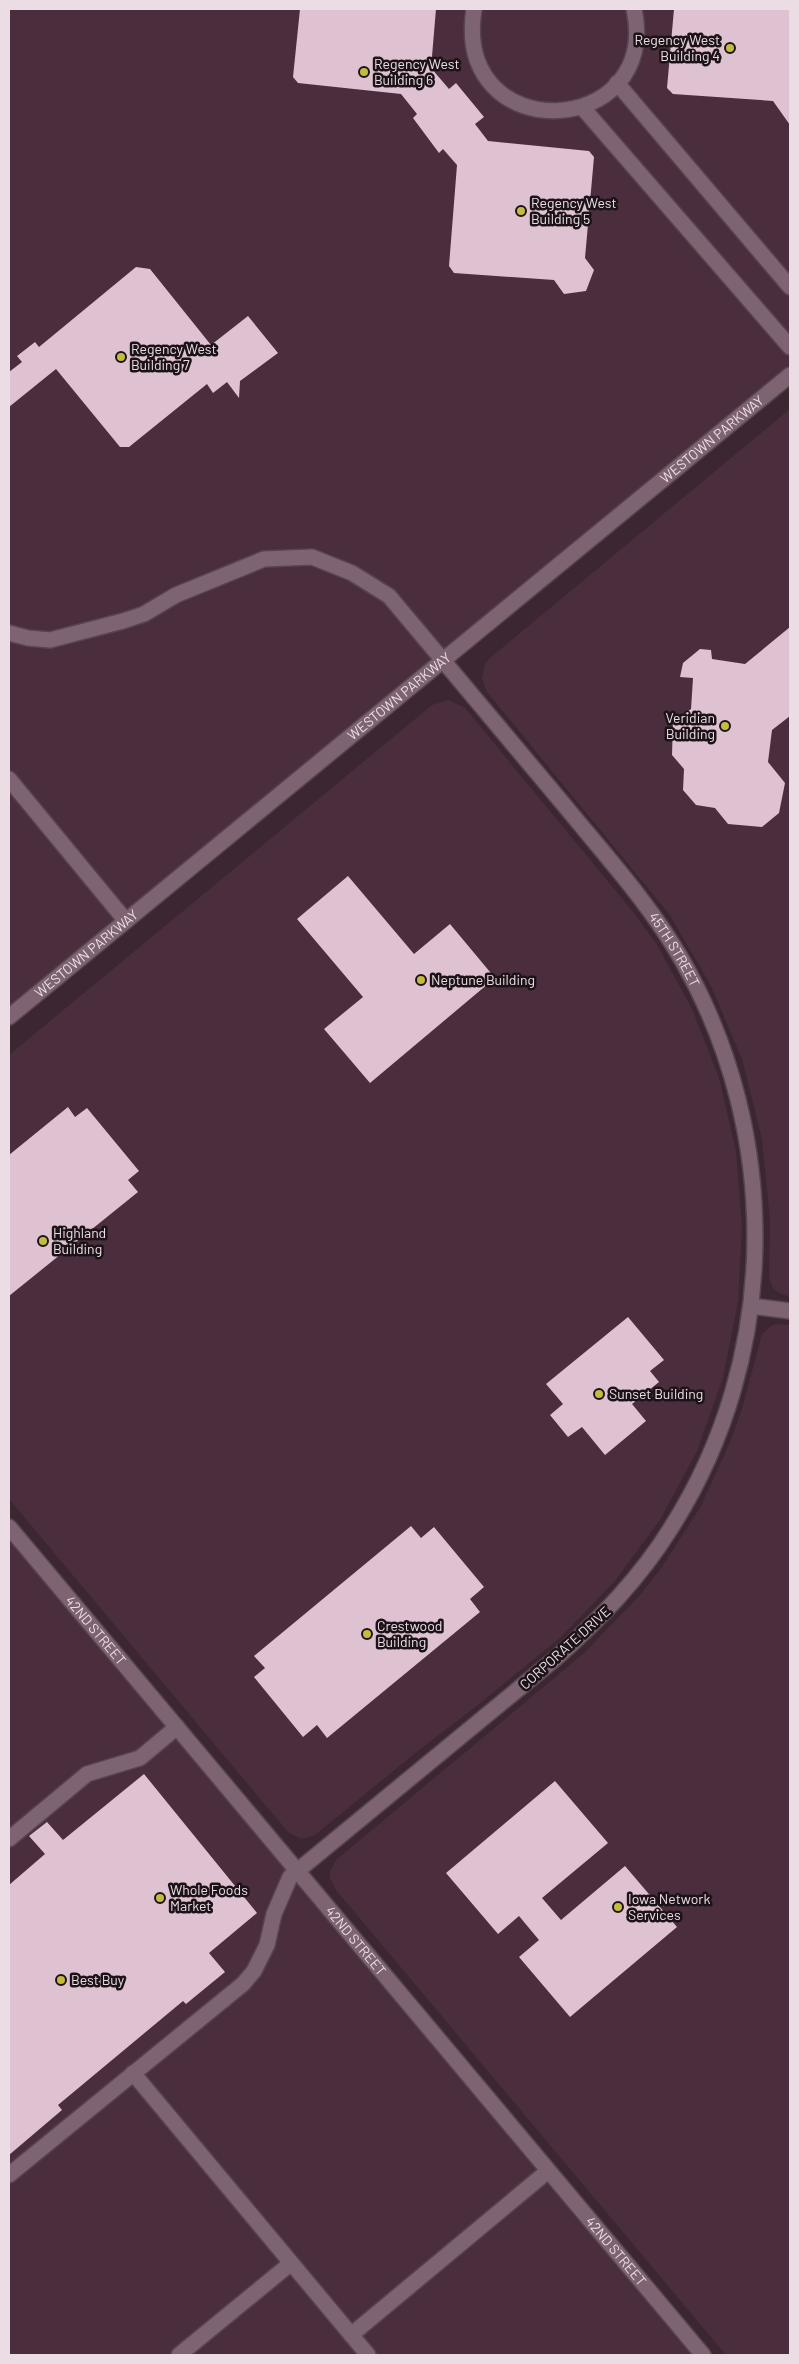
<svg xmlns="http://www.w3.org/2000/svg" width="799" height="2364" viewBox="0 0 799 2364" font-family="Barlow,sans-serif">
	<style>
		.built { fill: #4a2e3d }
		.building { fill: #dfc2d1 }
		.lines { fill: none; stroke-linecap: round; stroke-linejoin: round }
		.minor-casing { stroke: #57454f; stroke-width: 18 }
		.minor { stroke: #7e6472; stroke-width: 15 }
		.poi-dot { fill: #c5bc3d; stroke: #1c1318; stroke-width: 2 }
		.labels { text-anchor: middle; stroke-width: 5; stroke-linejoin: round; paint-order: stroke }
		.poi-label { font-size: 14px; fill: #ecdde5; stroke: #1c1318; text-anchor: start }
		.street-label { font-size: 14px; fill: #ecdde5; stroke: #1c1318 }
	</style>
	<rect width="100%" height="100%" fill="#3c2632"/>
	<path class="built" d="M9,9H790V375L9,1017Z
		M790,409V1297L779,1293L773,1288L769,1278L770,1220L762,1139L742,1059L710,984L669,914L487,692L482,679L485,664L491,657Z
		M448,700L465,708L634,913L656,943L692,1009L719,1078L736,1151L742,1226L738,1302L723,1378L697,1451L660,1520L614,1582L560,1638L474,1708L419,1750L315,1835L302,1839L288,1832L9,1499V1055L432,705Z
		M777,1324L790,1325V2355H726L336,1890L330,1878V1871L336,1860L583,1654L640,1595L662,1567L701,1506L730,1442L742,1409L762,1334L771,1326Z
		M9,1527L701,2355H9Z"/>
	<path class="building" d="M300,9H436L431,68L449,89L456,83L484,117L475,124L488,141L589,151L594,157L585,258L594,270L586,291L564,294L554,280L454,273L449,266L457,165L443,149L439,153L413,118L417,114L401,94L298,83L293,77Z
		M674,9H790V125L773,101L673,94L667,88Z
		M136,267L150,269L211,345L248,316L278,353L240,381L239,398L227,382L213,393L207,384L129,447H120L56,369L9,407V372L22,362L17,356L35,342L39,347Z
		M790,627V716L772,730L768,762L785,783L779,813L762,827L728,824L715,808L696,805L683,790L684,769L672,755L673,722L691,709L693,678L680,677L683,663L700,649L711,650L712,659L745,664Z
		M348,876L414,954L450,924L495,978L370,1083L324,1029L363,997L297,919Z
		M68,1107L75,1117L87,1108L139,1171L128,1180L138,1192L9,1296V1155Z
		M628,1317L664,1360L650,1371L659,1382L632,1404L646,1421L605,1455L582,1427L568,1437L550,1415L563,1404L546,1384Z
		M411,1526L421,1538L434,1527L484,1587L470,1599L480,1612L327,1738L317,1725L303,1737L254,1677L265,1668L254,1656Z
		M144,1774L257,1913L209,1953L225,1972L186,2004L183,2001L58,2105L62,2110L9,2155V1885L45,1854L29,1836L47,1822L63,1840Z
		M555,1781L608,1843L542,1898L561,1920L625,1866L677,1927L570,2017L519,1957L539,1940L519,1916L498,1934L446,1873Z"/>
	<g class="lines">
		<defs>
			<g id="minor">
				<path d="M474,9C452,150 662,139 634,9"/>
				<path d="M617,83L790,287"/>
				<path d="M582,107L790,347"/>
				<path id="s1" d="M9,633L28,638L50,640L123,621L144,614L176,595L264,559L312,557L352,573L389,596C448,666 506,736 565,806C605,855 650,904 682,960C782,1135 780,1357 671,1528C640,1578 600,1619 556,1658L290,1877L274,1914L267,1945L254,1971L243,1984L9,2175"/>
				<path d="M9,779L126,921"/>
				<path id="s2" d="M9,1017L790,375"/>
				<path d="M752,1306L790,1311"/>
				<path id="s3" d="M9,1527L703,2355"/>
				<path d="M9,1839L87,1774L140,1758L177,1727"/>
				<path d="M133,2073L368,2355"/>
				<path d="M351,2335L548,2171"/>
				<path d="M179,2355L290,2264"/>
			</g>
		</defs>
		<use href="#minor" class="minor-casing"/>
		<use href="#minor" class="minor"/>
	</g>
	<g class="poi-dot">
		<circle cx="730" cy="48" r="5"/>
		<circle cx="364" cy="72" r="5"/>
		<circle cx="521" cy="211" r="5"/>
		<circle cx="121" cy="357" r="5"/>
		<circle cx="725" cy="726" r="5"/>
		<circle cx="421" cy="980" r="5"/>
		<circle cx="43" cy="1241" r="5"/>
		<circle cx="599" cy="1394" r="5"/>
		<circle cx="367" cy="1634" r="5"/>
		<circle cx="160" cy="1898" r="5"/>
		<circle cx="618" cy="1907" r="5"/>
		<circle cx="61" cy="1980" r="5"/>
	</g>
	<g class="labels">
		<g class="poi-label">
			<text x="720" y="45" text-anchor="end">Regency West<tspan x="720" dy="16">Building 4</tspan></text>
			<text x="374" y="69">Regency West<tspan x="374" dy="16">Building 6</tspan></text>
			<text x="531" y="208">Regency West<tspan x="531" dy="16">Building 5</tspan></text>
			<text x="131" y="354">Regency West<tspan x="131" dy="16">Building 7</tspan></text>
			<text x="715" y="723" text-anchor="end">Veridian<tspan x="715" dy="16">Building</tspan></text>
			<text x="431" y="985">Neptune Building</text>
			<text x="53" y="1238">Highland<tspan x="53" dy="16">Building</tspan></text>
			<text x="609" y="1399">Sunset Building</text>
			<text x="377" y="1631">Crestwood<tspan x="377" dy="16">Building</tspan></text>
			<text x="170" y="1895">Whole Foods<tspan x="170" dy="16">Market</tspan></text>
			<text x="628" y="1904">Iowa Network<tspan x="628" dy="16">Services</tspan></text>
			<text x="71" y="1985">Best Buy</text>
		</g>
		<g class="street-label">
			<text dy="5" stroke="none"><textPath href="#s2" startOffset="910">WESTOWN PARKWAY</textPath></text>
			<text dy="5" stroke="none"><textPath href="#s2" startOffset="505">WESTOWN PARKWAY</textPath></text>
			<text dy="5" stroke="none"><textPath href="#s1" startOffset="861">45TH STREET</textPath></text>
			<text dy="5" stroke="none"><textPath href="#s2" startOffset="100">WESTOWN PARKWAY</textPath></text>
			<text dy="5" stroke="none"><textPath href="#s3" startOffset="135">42ND STREET</textPath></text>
			<text transform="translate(565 1648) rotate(-42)" y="5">CORPORATE DRIVE</text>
			<text dy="5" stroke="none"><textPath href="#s3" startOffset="540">42ND STREET</textPath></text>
			<text dy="5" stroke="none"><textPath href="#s3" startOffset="945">42ND STREET</textPath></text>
		</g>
	</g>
	<rect width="799" height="2364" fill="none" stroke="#ecdde5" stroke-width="20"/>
</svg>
